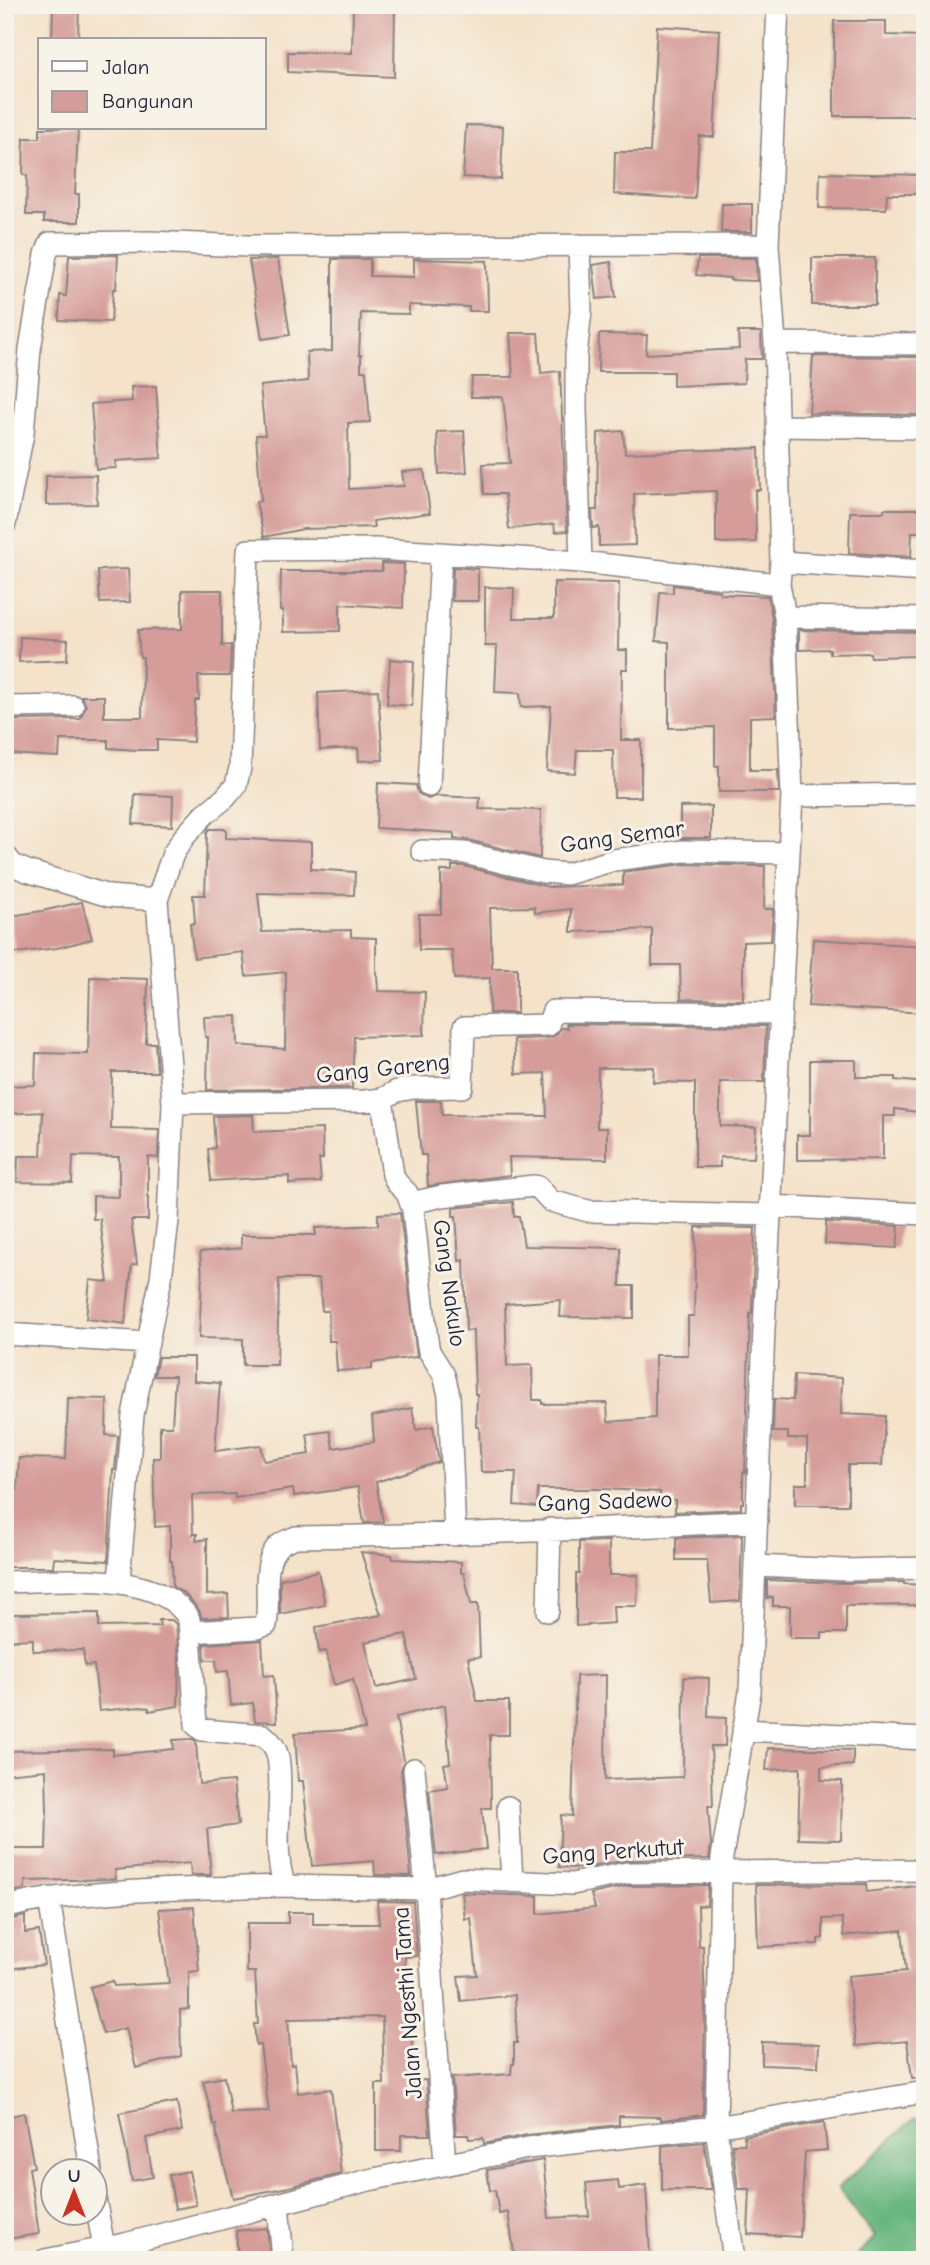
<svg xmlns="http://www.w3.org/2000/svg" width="930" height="2265" viewBox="0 0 930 2265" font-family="'Comic Neue',sans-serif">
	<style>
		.forest { fill: #69b67f; stroke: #466c5d; stroke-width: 2 }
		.building { fill: #d59c99; fill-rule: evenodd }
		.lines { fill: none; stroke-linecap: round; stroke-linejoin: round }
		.street-casing { stroke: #8b8282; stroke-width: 24 }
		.street { stroke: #fff; stroke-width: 21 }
		.labels { text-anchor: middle; stroke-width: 6; stroke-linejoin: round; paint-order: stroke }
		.street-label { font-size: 23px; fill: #22223b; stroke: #f7f3e8 }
	</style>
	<rect width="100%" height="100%" fill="#f7f3e8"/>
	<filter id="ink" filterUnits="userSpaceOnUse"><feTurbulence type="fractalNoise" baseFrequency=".0143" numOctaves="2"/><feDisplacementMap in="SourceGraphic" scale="14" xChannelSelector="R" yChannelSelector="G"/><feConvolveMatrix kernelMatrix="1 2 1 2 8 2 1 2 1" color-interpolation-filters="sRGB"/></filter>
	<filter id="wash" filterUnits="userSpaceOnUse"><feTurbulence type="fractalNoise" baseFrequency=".00686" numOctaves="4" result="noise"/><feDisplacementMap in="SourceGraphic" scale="28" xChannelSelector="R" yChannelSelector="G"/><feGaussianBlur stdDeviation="1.57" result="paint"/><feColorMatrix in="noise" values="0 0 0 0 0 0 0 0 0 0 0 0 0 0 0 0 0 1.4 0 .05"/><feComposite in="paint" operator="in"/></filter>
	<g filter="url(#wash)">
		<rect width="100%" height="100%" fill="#f4e2c9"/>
		<path class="forest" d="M914,2119L925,2120V2260H853L875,2237L838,2188Z"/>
		<g id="blocks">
			<path class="building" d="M53,5H79L78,40H52Z
				M353,5H395L394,77L288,72V52L352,53Z
				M834,21H886V35L925,36V116H834Z
				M657,26L720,30L714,137L699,136L695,199L614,194L615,152H650Z
				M466,125L503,126L501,179L463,177Z
				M40,128H78L75,194H79V222H44V215H26L27,175H23L24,138H40Z
				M820,173L925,175V194H887L886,209L819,208Z
				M722,204H752V232H721Z
				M118,255L116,289H113L111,322L59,320L60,295L66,296L69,256Z
				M698,258H756L757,281L730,280V278L696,275Z
				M812,258H875V305H812Z
				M278,259L290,335L262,339L249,260Z
				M332,259H370V276L414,277V259L487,261L488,311H469V307L409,305V314L361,313L359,355H361V371H366L370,422L348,423L349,489L404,486L402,472L424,470L430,513L373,521L374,527L303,529L264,537L256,502L261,501L256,435H265L260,386L308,381L307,352L332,351Z
				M611,262L616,297L597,299L593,265Z
				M738,332H761L762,359H745L744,383L673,386V372H598L599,334L647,335L646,354L739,349Z
				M510,333H538L541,373L560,371L567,531L555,532L554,524L509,529L505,494H484L483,464L510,463L503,397H471L472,377H513Z
				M813,356L925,357V415L809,413Z
				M156,386L161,458L116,461V468L96,469L91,404L132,401L131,387Z
				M464,431L467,472L439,474L437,432Z
				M623,431L625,453L759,448L760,490H755L756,542L716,543V491L634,494L635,545L599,546V527L593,528L592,510H597L598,433Z
				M96,475L97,504L46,505V476Z
				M884,509H925V532H912L911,557L849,553L850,512H884Z
				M382,563L404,564L403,608L340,604V631L283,632V611H280L281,571H382Z
				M453,567L478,569V601H452Z
				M128,569L130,602L100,603L98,570Z
				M554,582L619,583L618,650H627V669H622L621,740H641V797H614L613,750H577L575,773L547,771L551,706L521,707L520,693L495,692L497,646H485V587L514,588L513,618H554Z
				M673,585L720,591V594L768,596L772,618L776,716L750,717V770H778L779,792H719V766H715V727L669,728V642L656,641L660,592L673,593Z
				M182,590H222V646L231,645L230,676H198L199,700H195L193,742L157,740V750H137L108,748V740H60L59,757L8,754L10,720L80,719L86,706L81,696H104V717H142L143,657H140L138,630L182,629Z
				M799,630L925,632V656L871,657L870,653L830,654V649L799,650Z
				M20,637L68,640L67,660L19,662Z
				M390,659L414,661L412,706L387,704Z
				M378,690L383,760L359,761L358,748L320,750L318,693Z
				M378,783L416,785L418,793L428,799L437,796L480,798L479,809L541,810L540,858L468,840L454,839V833L376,828Z
				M135,794L173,796L172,826L133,824Z
				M711,806V838H680V807Z
				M209,829H226V838L311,842V869L355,872L354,895L258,893L262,932L351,930V937L376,938V974H377L378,991L425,992L424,1035L354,1037L352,1088L207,1090L208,1037H205L204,1017L237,1016L238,1045L285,1049L286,972L246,976L243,952L194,958L190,924L195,923L193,895H205L207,832Z
				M684,864L765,866L764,909H773L771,941L743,942V1000L681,999L680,965H652V929L571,932V909L535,913L534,907L490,908L492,968H517V1013H489L490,978L454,979L452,950H419V914H441V871H452V866H463L549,887L623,885V872Z
				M82,902L92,939L57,948L15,953L10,916L42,911Z
				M813,939L925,946V1013L808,1006Z
				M90,977L148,979L146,1043H155L157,1072H112L111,1129L159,1130L158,1158L148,1157V1220H131L137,1264L132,1265L125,1324L86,1319L90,1280L108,1282L100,1219H93V1196L119,1197V1157L73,1156L72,1183L17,1182L18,1156H41L43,1112L5,1114V1086L35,1085L36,1053L88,1054Z
				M566,1024L766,1026L764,1082H720V1126L756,1127L754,1158L720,1157V1167H695V1083L653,1082L654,1067L598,1068L597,1128H607V1159L509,1157L510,1175L428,1186L426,1155H421L416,1101H441L442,1115L547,1116L545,1073L516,1074L514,1039L549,1038L556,1035L561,1028H567Z
				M810,1060H856V1077H895V1080L925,1083V1113L895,1109V1116H883V1159L797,1160V1135H810Z
				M253,1115L254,1132L322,1129L323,1159H319L321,1182L289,1184V1176L211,1181L208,1149L215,1148L213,1116Z
				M513,1202L514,1217L519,1216L524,1246L621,1248L620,1286H634V1318L560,1317L561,1300L505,1304L507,1366L532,1365L533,1400H542V1404L607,1403L608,1422L655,1418V1355H688V1316H694L696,1227L755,1228L752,1313H750L745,1472H743V1503H741V1509L675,1512V1500H660V1492L603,1489H538L537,1507L514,1505L516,1472H481L479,1427H476L477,1394H475L473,1330L466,1331L464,1260L459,1261L456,1216H453V1208Z
				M400,1213L417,1357L372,1363V1369L337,1371L335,1341H329L328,1311H322L319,1279H279L277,1365H243V1339L199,1338L202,1276L200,1252L241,1248V1235H316L315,1228L378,1225V1214Z
				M826,1222L899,1226L897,1248L825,1244Z
				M158,1357H194V1381L220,1383L215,1451L261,1445L264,1461L310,1454L307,1434L330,1431L333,1448L374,1442L372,1416L412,1408L416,1430L433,1426L439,1462L376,1482L383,1522L364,1523L358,1487L294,1496L293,1489L235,1498V1494L192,1495L193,1534H197L196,1541L207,1539V1595L228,1594L229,1617L202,1618L199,1610L185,1594L173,1587L172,1561H170V1526L155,1527L153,1458H160V1426H172L175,1376H154Z
				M794,1375L842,1378L841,1414L885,1416L882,1465H848V1505H795V1484H807V1439H788V1432H773L774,1399L793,1400Z
				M68,1398L107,1399L106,1435L118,1436L115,1470H113L108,1561L54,1558L53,1567H5V1490H17L19,1458L66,1459Z
				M742,1535L740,1601L711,1603L707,1560H676V1538Z
				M609,1541V1575H638L637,1606H613L614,1623L576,1626V1574H579V1542Z
				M361,1552L392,1555L393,1559L461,1562V1573H464L471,1604H478L480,1657L468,1658L477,1701H509V1735H490L491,1808H482L486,1849L436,1855L429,1790L448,1787L444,1764L450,1763L445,1705L396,1717L404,1761L401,1770L411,1876L375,1875L374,1861L312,1866L303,1781H298L295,1733L365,1729L353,1679L334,1685L326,1651L319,1652L316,1627L381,1615ZM406,1634L416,1679L376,1688L365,1642Z
				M318,1571L325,1605L280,1614V1579Z
				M767,1580L844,1583L904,1582V1584L925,1585V1605L846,1606V1633H822V1638H790V1606H773V1597L767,1598Z
				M99,1613V1627L160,1626L159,1620H172L176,1624L179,1661L178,1706L149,1711V1708L140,1707L99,1711L94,1665L85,1666L83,1650L33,1651V1639L11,1640L9,1614Z
				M262,1640L264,1676L274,1675L277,1722L255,1721L253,1703L231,1705L228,1671L217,1672L216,1660H205L204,1644Z
				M606,1675L605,1780L683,1777L684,1677L709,1678L708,1717L726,1718L725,1746H711L713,1806H708L711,1844L709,1859L627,1860L584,1868L559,1867L561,1815L572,1816L576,1676Z
				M192,1739L196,1741L199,1784L233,1781L238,1825L207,1829L211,1875H191L190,1863L115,1870L116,1879L25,1881V1889L5,1894V1849H46L47,1811L46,1770L5,1774V1751L113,1749V1755L174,1749L173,1740Z
				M768,1748L853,1750V1765L821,1767V1780L842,1781L841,1840L798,1839L800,1768L766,1770Z
				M866,1884L867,1892L925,1885V2078H912L907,2041L856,2046L848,1976L906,1971L902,1930L844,1936L842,1918L823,1919V1938L818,1939V1944L758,1947L756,1885Z
				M708,1885L707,1905L698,1906L699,1946H703L705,2007L703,2115L661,2120V2117L619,2116V2125L527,2135L484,2144L483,2138L469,2139L468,2135H456L452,2078L511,2074L512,2064H514V2043H517L515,1995L461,2001L458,1976L477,1975L471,1918L465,1919L462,1893L538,1896V1914L595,1908L591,1894L628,1886Z
				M377,1901L413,1902L417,1956L405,1957L406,2034H412L413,2081L426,2080L430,2135H401V2151H376V2084H384L382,2017L288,2019L291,2065L295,2064L298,2093L331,2089L341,2174L289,2187L233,2198L217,2137L216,2124L214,2125L203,2081L224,2077L231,2113L269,2112L260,2045H256L254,2024H258L255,1972H247V1923H288V1912H313V1924H379Z
				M194,1907L199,1971L189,1972V2009L180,2010L181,2056L136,2068L126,2028L103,2034L90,1987L112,1981L114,1986L169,1983L159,1909Z
				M25,1916V1933L39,1931L44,1965L5,1969V1921Z
				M762,2042L819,2044L818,2067L762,2065Z
				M177,2102L182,2131L146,2138L153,2177L132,2181L119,2113Z
				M24,2113L34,2167L29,2168L39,2234L7,2239L5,2225V2117Z
				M824,2122L827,2150L805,2152L800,2237L748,2234L750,2189H738L732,2144H745L744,2136Z
				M704,2142L711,2190H662V2146Z
				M543,2160L549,2218L589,2216L586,2183L618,2180L619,2189L646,2185L650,2255L625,2257V2260H515L508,2212L499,2214L495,2190L490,2191L487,2170Z
				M189,2171L196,2205L175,2209L169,2175Z
				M267,2228L270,2260H238L236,2231Z"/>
		</g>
	</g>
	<g filter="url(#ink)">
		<use href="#blocks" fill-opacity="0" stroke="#8b8282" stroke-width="2"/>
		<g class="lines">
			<defs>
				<path id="street" d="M579,245L581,311L576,355V410L581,562
					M775,343L925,344
					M777,426L925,428
					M5,524L23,434L30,349L46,254L50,243L149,242L248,246L768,245
					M781,562L925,571
					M785,617L925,619
					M5,707L73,706
					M429,786L441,554
					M792,796L925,794
					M422,851L465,853L543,872L567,874L614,860L683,851L789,853
					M5,855L13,865L27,871L109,896L157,900
					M382,1099L393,1175L397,1183L407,1193L413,1210L427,1340L429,1351L444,1375L449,1395L455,1535
					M173,1103L365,1101L382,1099L397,1091L414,1088L462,1087L464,1027L548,1025L553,1011L781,1013
					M411,1203L442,1196L534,1186L538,1187L551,1201L588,1211L770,1215
					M770,1206L925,1214
					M5,1334L148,1343
					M756,1566L845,1570L925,1568
					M119,1581L133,1415L161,1278L168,1221L173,1103L157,900L173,854L184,837L205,814L225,798L236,785L240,768L248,550L376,549L581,562L779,584
					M5,1582C56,1581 160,1569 189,1619L196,1725L202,1730L263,1735C270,1740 276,1748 278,1757C285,1799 270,1845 285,1886L426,1889L445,2165
					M548,1611L550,1529
					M190,1632L257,1628L266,1625C271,1603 259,1559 281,1544C285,1541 291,1539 296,1537C450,1535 603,1529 757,1521
					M743,1730L925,1739
					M414,1769L426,1889L462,1879L572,1884L627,1873L925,1870
					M508,1807L512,1882
					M49,1898L91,2170
					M5,1908C35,1899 64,1896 96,1894C159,1888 222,1888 285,1886
					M94,2193L104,2248
					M278,2204L283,2260
					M45,2260L125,2244L369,2180L528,2148L716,2127L925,2092
					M734,2260L716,2127L721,1871L722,1857L750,1692L764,1329L792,796L785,617L779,584L781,562L775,343L768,245L778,5"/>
			</defs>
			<use href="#street" class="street-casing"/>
			<use href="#street" class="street"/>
		</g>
	</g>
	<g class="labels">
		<g class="street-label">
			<text transform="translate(622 836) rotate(-8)" y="8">Gang Semar</text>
			<text transform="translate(383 1068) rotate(-6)" y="8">Gang Gareng</text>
			<text transform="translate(450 1283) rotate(82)" y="8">Gang Nakulo</text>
			<text transform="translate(605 1501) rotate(-2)" y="8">Gang Sadewo</text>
			<text transform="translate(613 1851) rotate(-4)" y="8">Gang Perkutut</text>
			<text transform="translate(407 2003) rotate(-94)" y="8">Jalan Ngesthi Tama</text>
		</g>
	</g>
	<rect width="930" height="2265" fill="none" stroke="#f7f3e8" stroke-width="28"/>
	<rect x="38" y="38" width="228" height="91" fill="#f7f3e8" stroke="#a29fa3" stroke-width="2"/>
	<rect x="52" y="61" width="35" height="10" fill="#ffffff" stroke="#a29fa3" stroke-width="2"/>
	<text x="102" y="74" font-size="21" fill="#22223b">Jalan</text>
	<rect x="52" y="91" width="35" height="21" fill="#d59c99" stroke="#a29fa3" stroke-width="2"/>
	<text x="102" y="108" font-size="21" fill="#22223b">Bangunan</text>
	<g transform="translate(74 2192)"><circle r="33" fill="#f7f3e8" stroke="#a29fa3" stroke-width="2"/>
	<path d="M0-5L12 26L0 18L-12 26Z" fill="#c8321e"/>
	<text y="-10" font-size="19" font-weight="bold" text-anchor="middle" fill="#22223b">U</text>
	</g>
</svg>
